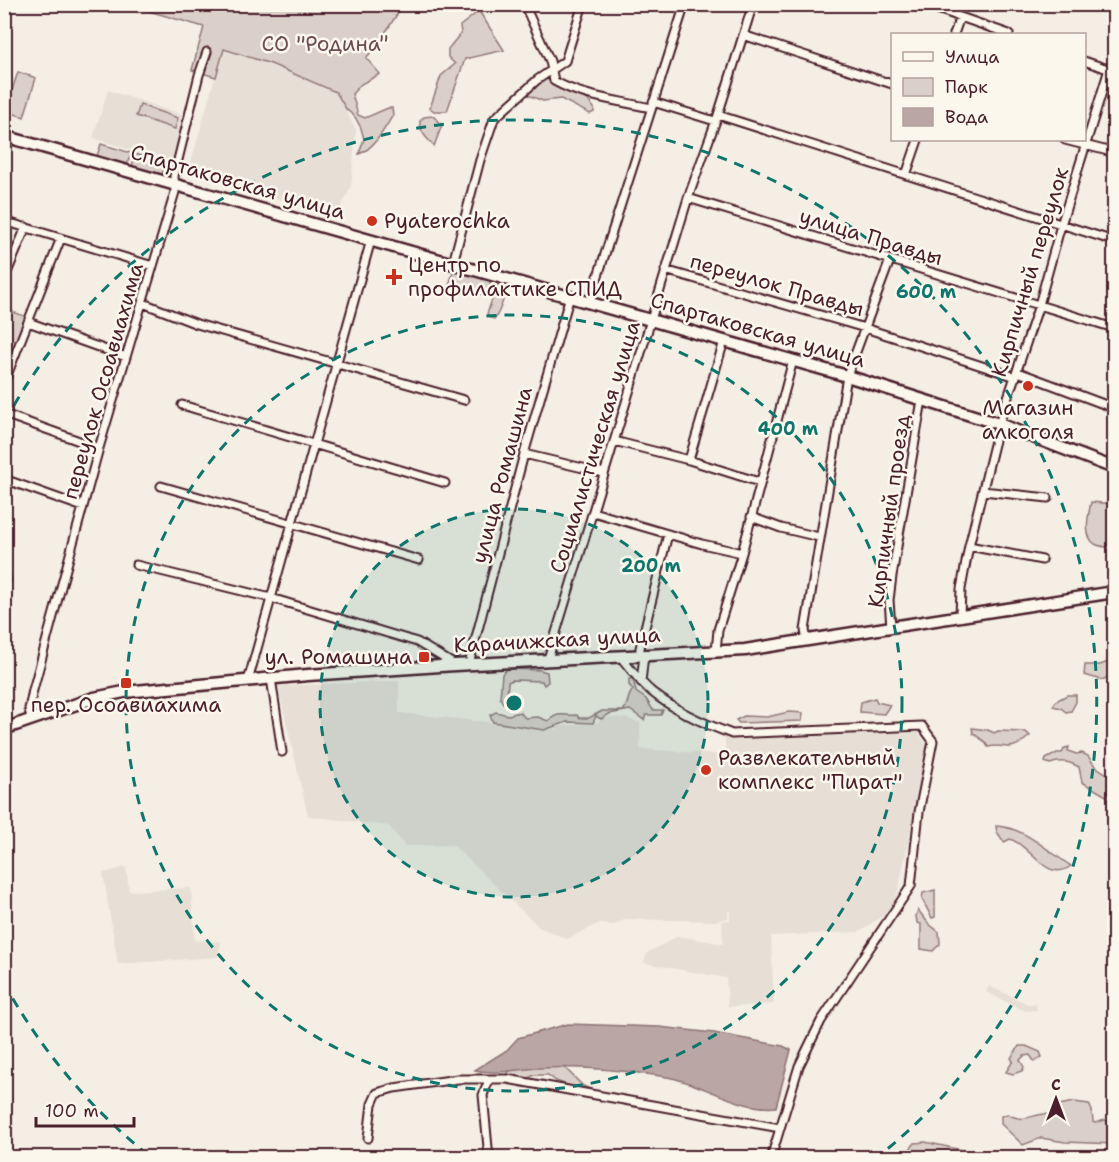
<svg xmlns="http://www.w3.org/2000/svg" width="1119" height="1162" viewBox="0 0 1119 1162" font-family="'Shantell Sans',sans-serif">
	<style>
		.built { fill: #e7dfd6 }
		.green { fill: #dbd0c9; stroke: #92787a; stroke-width: 1.5 }
		.water { fill: #baa7a5; stroke: #8d7174; stroke-width: 1.5 }
		.lines { fill: none; stroke-linecap: round; stroke-linejoin: round }
		.street-casing { stroke: #4a1f2b; stroke-width: 11 }
		.secondary-casing { stroke: #4a1f2b; stroke-width: 15 }
		.street { stroke: #fbf7ec; stroke-width: 7 }
		.secondary { stroke: #fbf7ec; stroke-width: 10 }
		.ring { fill: none; stroke: #0f766e; stroke-width: 3; stroke-dasharray: 10 8 }
		.poi-dot { fill: #c8321e; stroke: #fbf7ec; stroke-width: 2 }
		.labels { text-anchor: middle; stroke-width: 5; stroke-linejoin: round; paint-order: stroke }
		.park-label { font-size: 21px; fill: #6e4b52; stroke: #fbf7ec }
		.street-label { font-size: 21px; fill: #4a1f2b; stroke: #fbf7ec }
		.poi-label { font-size: 21px; fill: #4a1f2b; stroke: #fbf7ec; text-anchor: start }
		.centre { fill: #0f766e; stroke: #fbf7ec; stroke-width: 3 }
		.ring-label { font-size: 18px; text-anchor: middle; font-weight: bold; fill: #0f766e; stroke: #fbf7ec; stroke-width: 5; stroke-linejoin: round; paint-order: stroke }
	</style>
	<rect width="100%" height="100%" fill="#f4eee4"/>
	<filter id="ink" filterUnits="userSpaceOnUse"><feTurbulence type="fractalNoise" baseFrequency=".0167" numOctaves="2"/><feDisplacementMap in="SourceGraphic" scale="12" xChannelSelector="R" yChannelSelector="G"/><feConvolveMatrix kernelMatrix="1 2 1 2 8 2 1 2 1" color-interpolation-filters="sRGB"/></filter>
	<g filter="url(#ink)">
		<path class="built" d="M223,49L271,64L336,92L356,130L351,186L338,214L271,197L267,193L198,173L199,168L190,166Z
			M108,90L186,116L173,163L93,138Z
			M399,681V713L556,729L558,726L594,724L605,717L627,718L640,723V749L725,755V738L918,732L928,748L899,887L892,910L859,932L771,936L774,1004L728,1007L726,978L644,963L647,953L678,936L723,944L722,921L730,920V910L728,911V918L715,921L626,919L615,925L598,924L567,939L539,927L453,845L405,846L389,826L308,816L278,686Z
			M126,867L129,891L191,888L195,940L221,942L218,957L118,964L103,873Z
			M989,986L1028,1004L1036,1003L1037,1010L1025,1011L986,992Z"/>
		<path class="green" d="M128,5H403L378,44L366,58L380,74L361,84L352,94L358,115L365,118L388,108H392L393,115C385,128 374,149 359,154L364,139L361,128L355,117L346,109L336,92L271,64L224,49L216,77L192,70L204,27Z
			M479,11L504,50L465,59L447,111H434L430,108L441,76L455,64L448,57V49L461,33L460,26Z
			M18,72L36,78L24,117L5,111Z
			M547,79L559,87L587,99L594,108V112L590,114L561,99L543,101L528,95V92L540,81Z
			M140,105L178,118L175,129L136,116Z
			M433,116L442,125L434,146C427,138 419,132 420,121L424,117Z
			M101,144L131,153L127,165L97,156Z
			M135,154L165,163L162,175L132,166Z
			M454,269L491,280L488,296L449,285Z
			M498,282L502,283C508,293 500,310 495,319L490,318L487,314Z
			M4,309L27,317L9,361L5,359Z
			M1091,502L1114,504V548C1109,547 1100,547 1095,544C1082,535 1089,514 1091,502Z
			M1114,660V674L1102,680L1084,675L1085,665H1100Z
			M507,669L540,670L547,672L548,682L544,685L542,681L513,680L508,682L507,697L518,700L516,703H503L500,698L502,674Z
			M633,678L636,692L646,699L653,710H663L661,715H646L644,720L630,710L609,714L601,719L596,716L593,723L567,722L544,730L493,722L490,715L496,712L508,715L520,712L525,718L538,717L548,721C561,710 563,717 577,715L579,718H589L602,711H623C629,705 627,695 633,690L629,685V679Z
			M1067,695H1076V702L1071,711L1066,712L1061,708L1053,706L1056,701Z
			M875,698L877,702L890,705L884,714L860,712L861,702Z
			M789,712L803,713L802,721L739,723L736,720L744,716L767,717Z
			M972,728L988,730L994,733L998,731L1026,732L1030,736C1023,741 1016,748 1007,747C999,746 997,745 988,747L985,742L973,733Z
			M1069,747L1068,751L1076,754L1082,753L1088,756L1095,766L1110,776L1108,797L1082,782L1079,767C1069,761 1060,760 1050,764L1045,762L1046,759L1057,753H1062L1065,748Z
			M996,826C1024,827 1048,851 1071,866C1046,884 1031,845 1010,839L1004,842L997,832Z
			M935,890V917L932,918L922,899L923,893Z
			M918,910L929,924L939,932L940,944L933,951L921,949V924L917,923L916,916Z
			M1019,1046H1026L1040,1052L1042,1057L1034,1061L1030,1055L1024,1056L1020,1060L1024,1067L1022,1071L1013,1074L1006,1072L1013,1061L1011,1058Z
			M542,1066L565,1068L583,1086L593,1090H586L570,1086L556,1081L548,1075H534L527,1079L506,1076L511,1069Z
			M1074,1102L1089,1104L1092,1111L1093,1122L1095,1123L1105,1120L1114,1124V1144L1065,1142L1041,1138L1023,1145L1001,1124V1116L1007,1114C1030,1126 1033,1109 1055,1116L1059,1105Z
			M925,1142L994,1157H888L895,1154L900,1155L910,1149L915,1143Z"/>
		<path class="water" d="M568,1024L659,1027L714,1033L783,1046L791,1050L776,1107C740,1111 703,1083 667,1077C628,1071 578,1066 539,1068C517,1069 497,1075 475,1070L507,1050L518,1038Z"/>
		<g class="lines">
			<defs>
				<path id="street" d="M524,4L550,61L554,81C582,97 620,101 651,108
					M923,4L1009,34
					M954,34L960,17
					M743,35L892,84
					M1084,61L1114,71
					M653,102L715,121
					M718,115L1114,241
					M1065,140L1108,151
					M906,175L918,140
					M688,198L1114,328
					M4,221L153,266
					M453,263L480,160L494,119L537,80L565,61L583,4
					M665,270L865,328L1016,377
					M4,280L26,227
					M590,301L685,4
					M143,303L197,324L464,400
					M28,322L126,357
					M1018,372L1114,408
					M4,383L61,238
					M182,405L445,483
					M4,414L99,448
					M614,441L689,460L759,482
					M524,454L604,473
					M689,460L724,341
					M4,479L83,507
					M161,486L419,560
					M983,491L1048,498
					M593,512L702,544L742,553
					M751,517L781,528L819,537
					M969,546L1042,560
					M136,565L271,598L417,642L455,665
					M4,569L6,580L4,587
					M960,616L961,589L969,546L999,424L1039,305L1061,225L1109,69L1114,61
					M891,627L889,600L892,576L922,400
					M807,641L805,630L847,376L890,260
					M716,652L718,630L742,553L793,360
					M620,656C630,669 640,682 652,692C675,711 705,724 732,734L922,726L933,741L919,812L911,886L821,1021L799,1066L771,1158
					M640,656V648L668,534
					M548,659L688,198L718,115L753,4
					M469,664L524,454L570,296
					M271,678L282,752
					M248,681L371,240
					M641,682L644,655
					M31,719L29,709L33,690L99,448L175,192L174,176L199,75L207,52
					M368,1138L372,1104L377,1093L394,1088L458,1079H507L780,1128
					M489,1158L483,1095L489,1080"/>
				<path id="secondary" d="M4,136L847,376L999,424L1114,468
					M4,729L94,698L124,692L308,675L455,665L745,650L1114,592"/>
			</defs>
			<use href="#street" class="street-casing"/>
			<use href="#secondary" class="secondary-casing"/>
			<use href="#street" class="street"/>
			<use href="#secondary" class="secondary"/>
		</g>
	</g>
	<circle cx="514" cy="703" r="194" fill="#0f766e" fill-opacity=".12"/>
	<g class="ring">
		<circle cx="514" cy="703" r="194"/>
		<circle cx="514" cy="703" r="388"/>
		<path d="M148 1155A582 582 0 0 1 5 985M5 421A582 582 0 1 1 880 1155"/>
	</g>
	<g class="poi-dot">
		<circle cx="372" cy="221" r="6"/>
		<path d="M391 268h6v6h6v6h-6v6h-6v-6h-6v-6h6z"/>
		<circle cx="1028" cy="386" r="6"/>
		<rect x="418" y="651" width="12" height="12" rx="3"/>
		<rect x="120" y="677" width="12" height="12" rx="3"/>
		<circle cx="706" cy="770" r="6"/>
	</g>
	<g class="labels">
		<g class="park-label">
			<text x="325" y="51">СО "Родина"</text>
		</g>
		<g class="street-label">
			<text transform="translate(238 182) rotate(16)" y="7">Спартаковская улица</text>
			<text transform="translate(871 237) rotate(17)" y="7">улица Правды</text>
			<text transform="translate(1030 272) rotate(-73)" y="7">Кирпичный переулок</text>
			<text transform="translate(777 285) rotate(16)" y="7">переулок Правды</text>
			<text transform="translate(758 330) rotate(16)" y="7">Спартаковская улица</text>
			<text transform="translate(103 381) rotate(-74)" y="7">переулок Осоавиахима</text>
			<text transform="translate(595 447) rotate(-73)" y="7">Социалистическая улица</text>
			<text transform="translate(502 475) rotate(-75)" y="7">улица Ромашина</text>
			<text transform="translate(889 511) rotate(-82)" y="7">Кирпичный проезд</text>
			<text transform="translate(557 640) rotate(-3)" y="7">Карачижская улица</text>
		</g>
		<g class="poi-label">
			<text x="384" y="228">Pyaterochka</text>
			<text x="408" y="272">Центр по<tspan x="408" dy="24">профилактике СПИД</tspan></text>
			<text x="1028" y="415" text-anchor="middle">Магазин<tspan x="1028" dy="24">алкоголя</tspan></text>
			<text x="412" y="664" text-anchor="end">ул. Ромашина</text>
			<text x="126" y="712" text-anchor="middle">пер. Осоавиахима</text>
			<text x="718" y="765">Развлекательный<tspan x="718" dy="24">комплекс "Пират"</tspan></text>
		</g>
	</g>
	<circle cx="514" cy="703" r="9" class="centre"/>
	<g class="ring-label">
		<text x="926" y="298">600 m</text>
		<text x="788" y="435">400 m</text>
		<text x="651" y="572">200 m</text>
	</g>
	<rect width="1119" height="1162" fill="none" stroke="#fbf7ec" stroke-width="24"/>
	<rect x="12" y="12" width="1095" height="1138" fill="none" stroke="#4a1f2b" stroke-width="2" filter="url(#ink)"/>
	<rect x="891" y="33" width="195" height="108" fill="#fbf7ec" stroke="#b4a19f" stroke-width="1.5"/>
	<rect x="903" y="52" width="30" height="9" fill="#fbf7ec" stroke="#b4a19f" stroke-width="1.5"/>
	<text x="945" y="63" font-size="18" fill="#4a1f2b">Улица</text>
	<rect x="903" y="78" width="30" height="18" fill="#dbd0c9" stroke="#b4a19f" stroke-width="1.5"/>
	<text x="945" y="93" font-size="18" fill="#4a1f2b">Парк</text>
	<rect x="903" y="108" width="30" height="18" fill="#baa7a5" stroke="#b4a19f" stroke-width="1.5"/>
	<text x="945" y="123" font-size="18" fill="#4a1f2b">Вода</text>
	<g transform="translate(1056 1099)" stroke="#fbf7ec" stroke-width="4.5" paint-order="stroke">
	<path d="M0-4.5L10 22L0 15L-10 22Z" fill="#4a1f2b"/>
	<text y="-9" font-size="16" font-weight="bold" text-anchor="middle" fill="#4a1f2b">С</text>
	</g>
	<path d="M36 1117v9h98v-9" fill="none" stroke="#4a1f2b" stroke-width="3"/>
	<text x="45" y="1117" font-size="18" fill="#4a1f2b" stroke="#fbf7ec" stroke-width="4.5" paint-order="stroke">100 m</text>
</svg>
